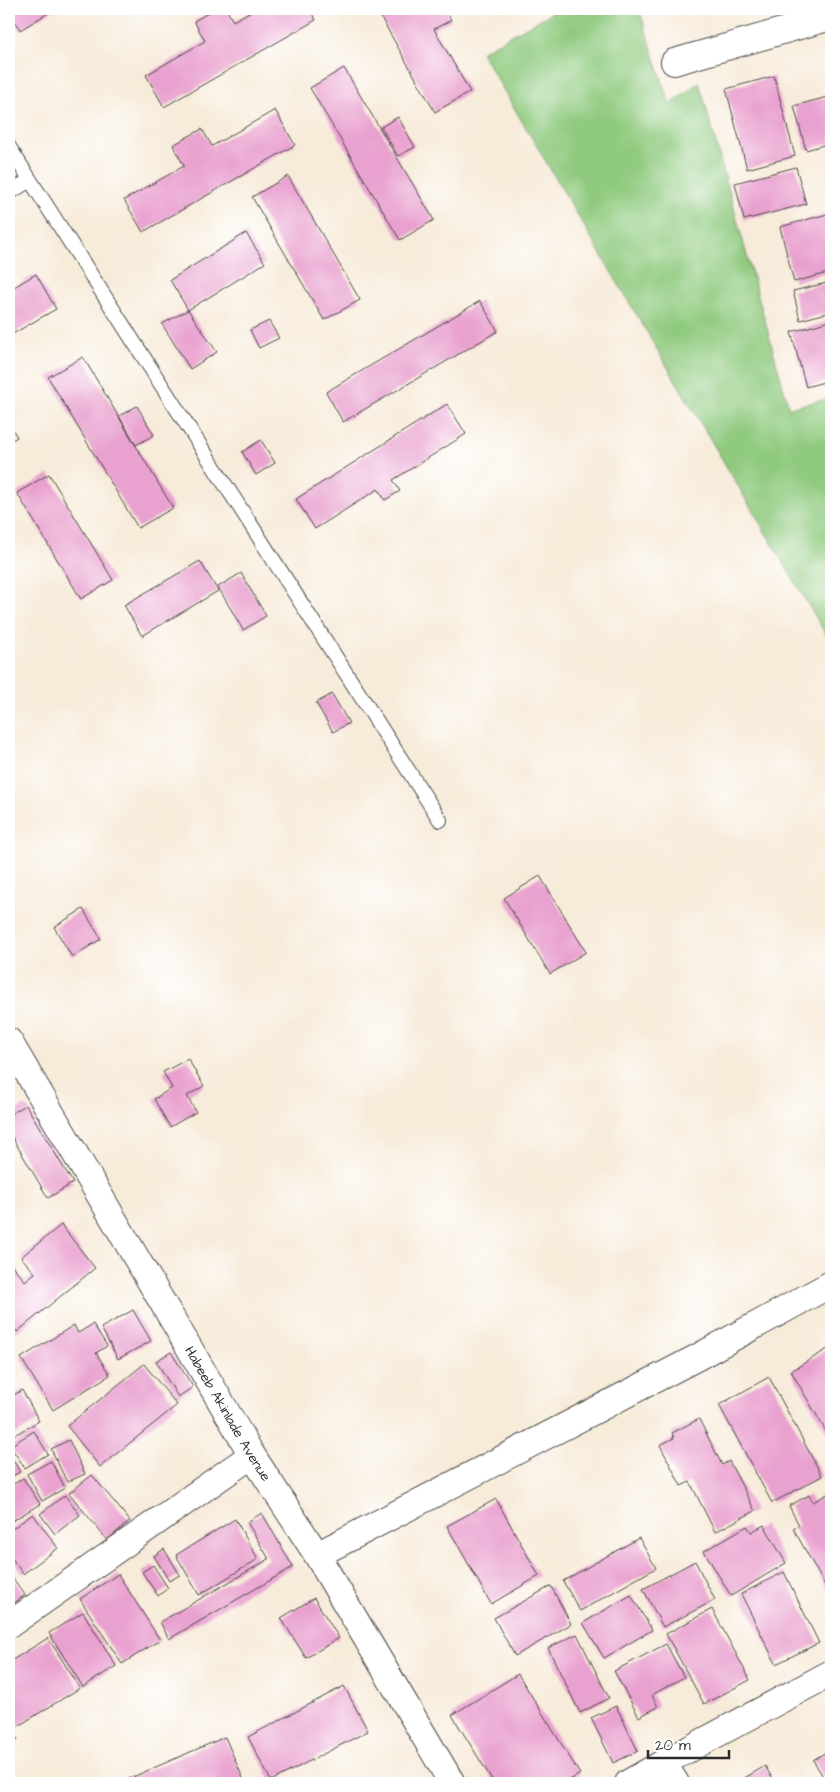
<svg xmlns="http://www.w3.org/2000/svg" width="840" height="1792" viewBox="0 0 840 1792" font-family="'Architects Daughter',sans-serif">
	<style>
		.green { fill: #90ca7f; stroke: #5e7a55 }
		.building { fill: #e9a1cf }
		.lines { fill: none; stroke-linecap: round; stroke-linejoin: round }
		.service-casing { stroke: #4a4845; stroke-width: 16 }
		.minor-casing { stroke: #4a4845; stroke-width: 28 }
		.service { stroke: #fff; stroke-width: 14 }
		.minor { stroke: #fff; stroke-width: 26 }
		.labels { text-anchor: middle; stroke-width: 4; stroke-linejoin: round; paint-order: stroke }
		.street-label { font-size: 14px; fill: #2b2b2b; stroke: #fff }
	</style>
	<rect width="100%" height="100%" fill="#fff"/>
	<filter id="ink" filterUnits="userSpaceOnUse"><feTurbulence type="fractalNoise" baseFrequency=".02" numOctaves="2"/><feDisplacementMap in="SourceGraphic" scale="10" xChannelSelector="R" yChannelSelector="G"/><feConvolveMatrix kernelMatrix="1 2 1 2 8 2 1 2 1" color-interpolation-filters="sRGB"/></filter>
	<filter id="wash" filterUnits="userSpaceOnUse"><feTurbulence type="fractalNoise" baseFrequency=".0096" numOctaves="4" result="noise"/><feDisplacementMap in="SourceGraphic" scale="20" xChannelSelector="R" yChannelSelector="G"/><feGaussianBlur stdDeviation="1.12" result="paint"/><feColorMatrix in="noise" values="0 0 0 0 0 0 0 0 0 0 0 0 0 0 0 0 0 1.4 0 .05"/><feComposite in="paint" operator="in"/></filter>
	<g filter="url(#wash)">
		<rect width="100%" height="100%" fill="#f7ebd9"/>
		<path class="green" d="M559,9H639L670,105L699,82L789,408L831,398V643L481,52Z"/>
		<g id="blocks">
			<path class="building" d="M9,9H55L20,30Z
				M215,9H226L233,21L255,9H309L316,20L164,107L146,75L205,41L194,21Z
				M376,9H445L451,20L434,29L470,92L435,112Z
				M671,9H687L672,14Z
				M344,68L434,220L400,240L310,88Z
				M774,76L795,156L747,169L726,89Z
				M831,96V143L806,150L794,106Z
				M275,110L295,145L143,232L124,200L184,166L173,145L202,129L212,146Z
				M398,117L415,147L398,156L381,127Z
				M796,167L806,204L744,220L735,183Z
				M288,176L360,300L324,320L252,197Z
				M831,213V272L794,282L780,227Z
				M246,233L265,263L188,310L170,280Z
				M36,274L56,309L9,336V290Z
				M831,282V312L800,320L793,291Z
				M480,301L498,331L343,422L326,392Z
				M188,310L217,352L190,369L162,324Z
				M269,321L279,338L259,348L250,330Z
				M830,321L831,327V380L806,387L791,332Z
				M83,357L173,508L138,528L48,377Z
				M447,404L466,434L393,480L400,491L385,500L378,489L315,529L296,499Z
				M137,406L154,435L136,445L119,416Z
				M9,423L17,437L9,442Z
				M261,440L275,463L256,475L242,452Z
				M49,474L113,580L81,599L17,493Z
				M200,561L218,591L142,636L124,605Z
				M241,573L266,616L243,630L218,587Z
				M332,694L349,723L333,732L316,703Z
				M540,876L586,952L550,974L504,898Z
				M83,909L101,939L72,957L54,927Z
				M188,1059L204,1086L187,1096L196,1112L170,1127L154,1099L172,1088L163,1072Z
				M26,1105L73,1183L48,1198L9,1132V1115Z
				M61,1225L95,1268L17,1332L9,1322V1264L10,1263L25,1281L35,1273L21,1257Z
				M133,1310L151,1341L118,1359L101,1328Z
				M93,1324L107,1346L96,1353L110,1375L53,1410L21,1358L74,1325L78,1333Z
				M831,1347V1440L791,1371Z
				M171,1352L193,1387L178,1397L156,1361Z
				M144,1364L177,1405L100,1467L67,1426Z
				M769,1377L822,1476L772,1503L719,1405Z
				M22,1390L39,1421L9,1438V1398Z
				M699,1419L722,1465L729,1461L755,1511L715,1532L690,1482L681,1486L660,1445L674,1438L672,1433Z
				M34,1431L48,1454L25,1468L10,1446Z
				M69,1440L85,1474L67,1482L51,1449Z
				M9,1453L20,1472L9,1478Z
				M51,1461L65,1488L42,1501L27,1474Z
				M92,1475L130,1521L107,1540L69,1493Z
				M23,1478L40,1504L9,1523V1487Z
				M831,1492V1596L793,1528L799,1525L789,1506L809,1495L813,1502Z
				M65,1495L80,1515L55,1534L40,1514Z
				M496,1499L539,1576L491,1604L447,1526Z
				M262,1513L293,1567L169,1639L160,1622L269,1559L247,1522Z
				M33,1514L58,1548L23,1574L9,1554V1531Z
				M235,1519L258,1559L199,1595L176,1555Z
				M764,1525L786,1563L731,1596L704,1551L747,1526L751,1532Z
				M639,1538L656,1568L580,1611L563,1581Z
				M164,1549L180,1575L169,1581L154,1556Z
				M695,1561L715,1600L663,1627L643,1589Z
				M153,1565L168,1588L158,1596L142,1572Z
				M784,1572L819,1643L776,1664L741,1594Z
				M9,1573L25,1595L9,1607Z
				M118,1574L160,1640L122,1664L80,1599Z
				M551,1586L571,1624L515,1656L494,1618Z
				M631,1595L652,1630L604,1658L583,1623Z
				M314,1598L339,1638L306,1658L281,1618Z
				M712,1609L750,1680L704,1704L666,1634Z
				M83,1612L116,1666L83,1687L49,1633Z
				M577,1634L609,1698L580,1713L548,1648Z
				M48,1638L80,1688L15,1728L9,1717V1662Z
				M666,1644L684,1677L652,1695L658,1707L639,1717L614,1671Z
				M518,1674L580,1774L565,1783H494L452,1715Z
				M344,1686L368,1731L271,1781L248,1737Z
				M616,1706L638,1751L613,1763L591,1718Z
				M9,1726L18,1740L9,1746Z
				M225,1737L245,1783H119Z
				M831,1749V1783H827L813,1760Z
				M765,1766L775,1783H736Z"/>
		</g>
	</g>
	<g filter="url(#ink)">
		<use href="#blocks" fill-opacity="0" stroke="#4a4845" stroke-width="1"/>
		<g class="lines">
			<defs>
				<path id="service" d="M9,147L440,820
					M9,193L30,180"/>
				<g id="minor">
					<path d="M674,62L831,17"/>
					<path id="s1" d="M9,1041L252,1455L317,1555L452,1783"/>
					<path d="M317,1555L696,1358L831,1284"/>
					<path d="M9,1625L252,1455"/>
					<path d="M663,1763L676,1783"/>
					<path d="M628,1783L663,1763L831,1673"/>
				</g>
			</defs>
			<use href="#service" class="service-casing"/>
			<use href="#minor" class="minor-casing"/>
			<use href="#service" class="service"/>
			<use href="#minor" class="minor"/>
		</g>
	</g>
	<g class="labels">
		<g class="street-label">
			<text dy="5" stroke="none"><textPath href="#s1" startOffset="432">Habeeb Akinlade Avenue</textPath></text>
		</g>
	</g>
	<rect width="840" height="1792" fill="none" stroke="#fff" stroke-width="30"/>
	<path d="M648 1750v8h81v-8" fill="none" stroke="#2b2b2b" stroke-width="2.5"/>
	<text x="655" y="1750" font-size="15" fill="#2b2b2b" stroke="#ffffff" stroke-width="4" paint-order="stroke">20 m</text>
</svg>
